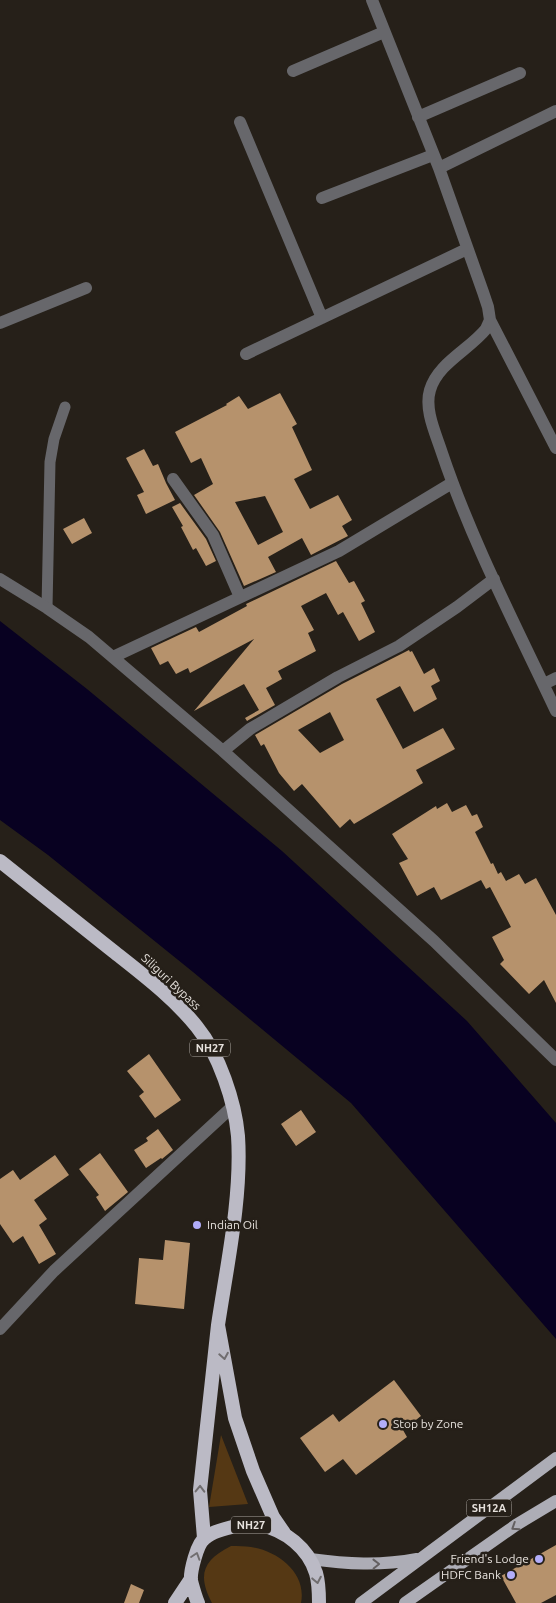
<svg xmlns="http://www.w3.org/2000/svg" width="556" height="1603" viewBox="0 0 556 1603" font-family="Ubuntu,sans-serif">
	<style>
		.green { fill: #553814 }
		.water { fill: #080121 }
		.building { fill: #b6926c; fill-rule: evenodd }
		.lines { fill: none; stroke-linecap: round; stroke-linejoin: round }
		.service { stroke: #67676b; stroke-width: 11 }
		.minor { stroke: #67676b; stroke-width: 12 }
		.primary { stroke: #adadb6; stroke-width: 12 }
		.trunk { stroke: #bbbac5; stroke-width: 14 }
		.oneway { stroke: #706d6f }
		.oneway2 { stroke: #635f60 }
		.poi-dot { fill: #b2adf9; stroke: #262019; stroke-width: 2 }
		.labels { text-anchor: middle; stroke-width: 5; stroke-linejoin: round; paint-order: stroke }
		.shield { fill: #262019; stroke: #aca7a2; stroke-width: 1 }
		.shield-label { font-size: 11px; font-weight: bold; fill: #e6e1dc }
		.street-label { font-size: 12px; fill: #e6e1dc; stroke: #262019 }
		.poi-label { font-size: 12px; fill: #e6e1dc; stroke: #262019; text-anchor: start }
	</style>
	<rect width="100%" height="100%" fill="#262019"/>
	<path class="green" d="M221,1435L248,1504L209,1507Z
		M231,1546C238,1546 245,1546 251,1547C278,1551 307,1573 301,1603H212C197,1575 203,1560 231,1546Z"/>
	<path class="water" d="M0,621L87,689L282,851L467,1021L556,1123V1339L351,1103L193,972L48,855L0,820Z"/>
	<path class="building" d="M280,393L297,424L292,427L312,470L294,479L310,509L338,495L352,520L342,526L348,536L311,555L302,538L268,557L276,572L244,586L220,532L194,495L213,484L201,458L191,463L175,432L227,405L226,404L239,396L248,409ZM265,496L283,532L258,545L235,502Z
		M144,449L153,466L158,464L166,483L175,500L146,514L137,495L144,492L126,458Z
		M180,503L206,539L216,561L206,566L196,548L193,550L181,527L183,526L172,507Z
		M84,518L92,533L72,544L63,529Z
		M336,561L349,583L354,581L365,601L361,603L375,632L359,641L343,612L338,615L326,593L301,606L314,630L308,633L316,651L278,671L282,679L266,688L275,705L247,721L245,718L259,710L244,684L194,711L254,639L190,673L188,668L176,674L168,661L160,665L151,648L196,627L199,632L247,606L246,604Z
		M409,650L410,652L412,651L424,674L434,668L440,681L431,686L437,699L414,712L400,686L376,699L403,749L443,728L455,749L416,770L423,783L354,824L350,819L340,828L302,784L294,791L279,773L264,744L261,746L255,735L342,684ZM330,712L344,740L320,753L298,730Z
		M447,803L452,812L466,805L472,816L477,814L483,827L475,832L491,864L493,863L498,874L501,872L506,881L519,874L525,884L536,878L556,915V1003L544,980L529,994L500,964L504,960L492,937L511,927L490,887L486,889L481,880L441,900L434,887L417,896L399,863L408,859L392,834L436,806L437,809Z
		M149,1054L181,1100L155,1118L139,1096L144,1092L127,1071Z
		M301,1110L316,1132L296,1146L281,1124Z
		M158,1129L173,1150L162,1159L161,1158L146,1168L134,1150L148,1141L146,1138Z
		M100,1153L128,1192L105,1211L96,1197L99,1195L79,1169Z
		M55,1155L69,1175L34,1200L47,1219L39,1225L56,1254L39,1264L23,1236L13,1243L0,1224V1179L13,1170L20,1180Z
		M165,1240L190,1243L184,1309L135,1304L139,1258L163,1260Z
		M394,1380L421,1416L403,1430L407,1437L356,1475L343,1459L325,1472L300,1438L333,1414L339,1422Z
		M556,1545V1595L541,1603H516L501,1576Z
		M131,1584L144,1590L139,1603H124Z"/>
	<g class="lines">
		<path class="service" d="M47,608L50,462L54,439L65,407"/>
		<path class="minor" d="M372,0L439,168L483,292L488,307L490,320L486,329C469,350 438,363 430,390C424,410 436,434 442,453C472,542 516,626 556,711
			M293,71L384,32
			M418,117L520,73
			M240,122L322,318
			M439,168L556,111
			M322,198L433,155
			M490,320L556,448
			M0,323L86,288
			M246,354L467,249
			M173,479L213,535L240,597
			M0,579L47,608L89,637L223,751L434,941L556,1060
			M113,657L339,551L452,483
			M544,684L556,678
			M223,751L250,729L338,677L399,646L457,607L494,579
			M0,1329L54,1271L232,1107"/>
		<path class="primary" d="M310,1559C347,1564 380,1566 417,1559
			M361,1603L556,1458
			M405,1603L516,1525L556,1501"/>
		<path class="trunk" d="M0,861C38,891 75,921 113,951C142,974 174,998 197,1027C219,1054 235,1102 238,1136C242,1196 227,1265 218,1325
			M204,1538L200,1490L218,1325L235,1418L253,1471L273,1517L284,1533
			M175,1603L191,1579
			M198,1603C195,1596 193,1588 191,1581C190,1572 197,1543 205,1538C213,1531 227,1528 237,1526C244,1525 253,1524 260,1525C285,1530 308,1548 316,1573C319,1583 319,1593 319,1603"/>
	</g>
	<defs><path id="oneway-chevron" d="M-2-3.5L2.5 0L-2 3.5" fill="none" stroke-width="1.6" stroke-linecap="round" stroke-linejoin="round" transform="scale(1.25)"/></defs>
	<g class="oneway">
		<use href="#oneway-chevron" transform="translate(224 1356) rotate(80)"/>
		<use href="#oneway-chevron" transform="translate(200 1489) rotate(-89)"/>
		<use href="#oneway-chevron" transform="translate(196 1556) rotate(-72)"/>
		<use href="#oneway-chevron" transform="translate(317 1580) rotate(79)"/>
	</g>
	<g class="oneway2">
		<use href="#oneway-chevron" transform="translate(515 1527) rotate(147)"/>
		<use href="#oneway-chevron" transform="translate(376 1564) rotate(-1)"/>
	</g>
	<g class="poi-dot">
		<circle cx="197" cy="1225" r="5"/>
		<circle cx="383" cy="1424" r="5"/>
		<circle cx="539" cy="1559" r="5"/>
		<circle cx="511" cy="1575" r="5"/>
	</g>
	<g class="labels">
		<g class="shield">
			<rect x="190" y="1039.5" width="40" height="17" rx="4"/>
			<rect x="466.5" y="1499.5" width="45" height="17" rx="4"/>
			<rect x="231" y="1516.5" width="40" height="17" rx="4"/>
		</g>
		<g class="shield-label">
			<text x="210" y="1052">NH27</text>
			<text x="489" y="1512">SH12A</text>
			<text x="251" y="1529">NH27</text>
		</g>
		<g class="street-label">
			<text transform="translate(171 982) rotate(43)" y="4">Siliguri Bypass</text>
		</g>
		<g class="poi-label">
			<text x="207" y="1229">Indian Oil</text>
			<text x="393" y="1428">Stop by Zone</text>
			<text x="529" y="1563" text-anchor="end">Friend's Lodge</text>
			<text x="501" y="1579" text-anchor="end">HDFC Bank</text>
		</g>
	</g>
</svg>
